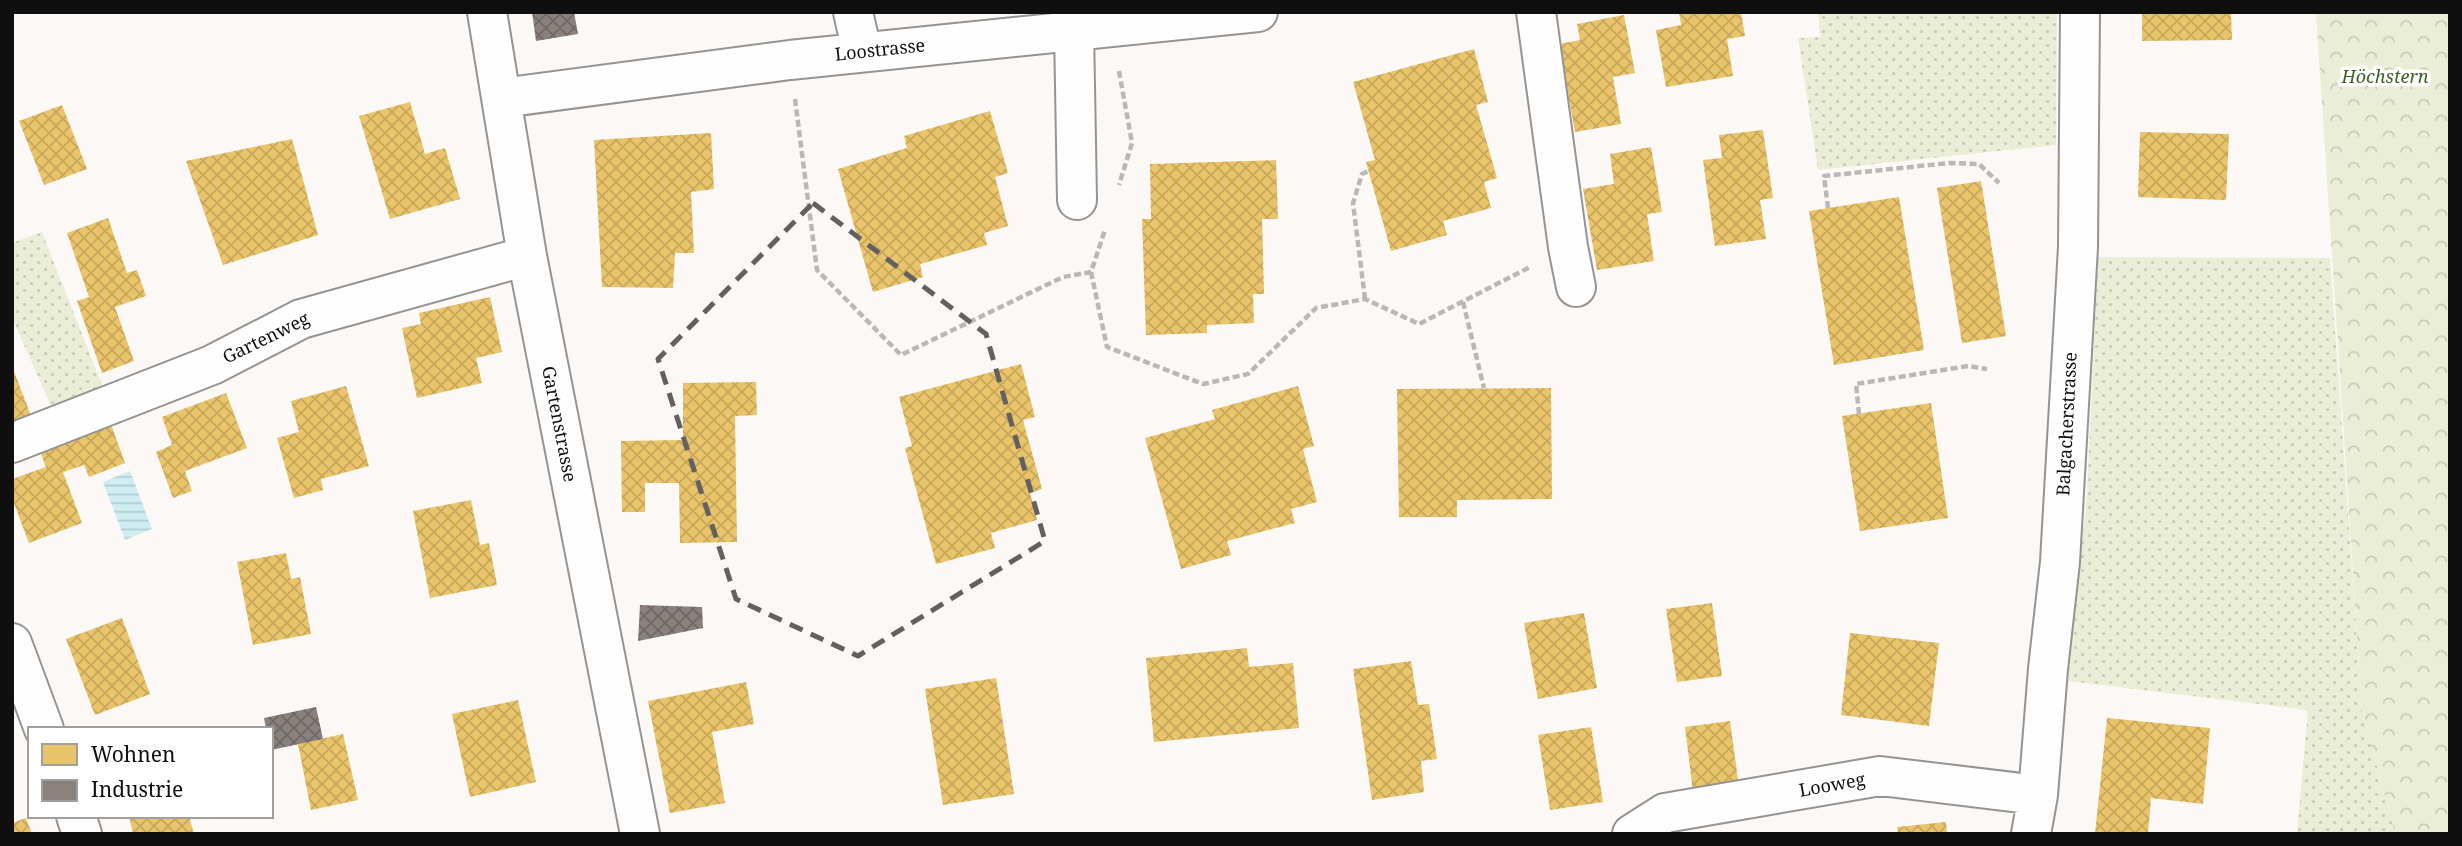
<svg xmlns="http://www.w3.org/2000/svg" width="2462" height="846" viewBox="0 0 2462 846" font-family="'Noto Serif',serif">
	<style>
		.grass { fill: url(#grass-dots) }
		.park { fill: url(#park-crowns) }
		.water { fill: url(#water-rules) }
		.homes { fill: url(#homes-cross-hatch) }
		.industry { fill: url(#industry-cross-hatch) }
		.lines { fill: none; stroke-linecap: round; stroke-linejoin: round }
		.minor-casing { stroke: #959493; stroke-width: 42 }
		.path { stroke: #b9b8b8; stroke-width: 4.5; stroke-dasharray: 7 3.5; stroke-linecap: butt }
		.minor { stroke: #fefefe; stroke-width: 38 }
		.marked { fill: none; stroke: #626160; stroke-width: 5; stroke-dasharray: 14 9; stroke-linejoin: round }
		.labels { text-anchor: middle; stroke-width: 7; stroke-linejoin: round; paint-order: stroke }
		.street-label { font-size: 18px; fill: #0f0f0f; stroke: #fff }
		.park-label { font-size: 18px; font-style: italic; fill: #406125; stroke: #fff }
	</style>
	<defs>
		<pattern id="grass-dots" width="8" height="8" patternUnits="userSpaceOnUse" patternTransform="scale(1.75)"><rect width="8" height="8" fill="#eaeed7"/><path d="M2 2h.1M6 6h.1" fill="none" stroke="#c8cbb7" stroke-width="1.8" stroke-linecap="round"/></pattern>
		<pattern id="park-crowns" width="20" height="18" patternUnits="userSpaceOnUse" patternTransform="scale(1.75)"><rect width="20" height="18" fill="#eaeed7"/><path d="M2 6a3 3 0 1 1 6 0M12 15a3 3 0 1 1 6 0" fill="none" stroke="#c8cbb7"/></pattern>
		<pattern id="water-rules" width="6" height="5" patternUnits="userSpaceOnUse" patternTransform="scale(1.75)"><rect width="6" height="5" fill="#cfeef2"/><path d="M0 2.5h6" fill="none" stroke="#b1cbce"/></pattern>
		<pattern id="homes-cross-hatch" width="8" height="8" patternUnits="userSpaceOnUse" patternTransform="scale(1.75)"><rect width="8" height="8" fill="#e9c46a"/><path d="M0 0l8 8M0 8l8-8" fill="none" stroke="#c7a75b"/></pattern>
		<pattern id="industry-cross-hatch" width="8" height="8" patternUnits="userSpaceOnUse" patternTransform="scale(1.75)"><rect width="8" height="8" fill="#8a817c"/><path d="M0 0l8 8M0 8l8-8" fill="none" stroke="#6f6864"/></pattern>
	</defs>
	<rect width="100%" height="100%" fill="#fbf8f5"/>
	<path class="grass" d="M1818,12H2057L2056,145L1818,170L1798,38L1820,37Z
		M42,232L102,385L98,393L54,412L12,318V243Z
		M2098,257L2330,258L2362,710L2395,834H2297L2308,710L2068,681L2087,493Z"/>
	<path class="park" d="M2316,12H2450V834H2395L2362,710Z"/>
	<path class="water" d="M130,471L152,529L125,540L103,482Z"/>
	<path class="homes" d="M1679,12H1741L1745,36L1727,39L1733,76L1666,87L1656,30L1681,25Z
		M2142,12H2231L2232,40L2142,41Z
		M1624,15L1635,73L1613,77L1621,124L1575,132L1559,44L1580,40L1577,24Z
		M1474,49L1488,102L1476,105L1497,178L1484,182L1491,208L1443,221L1447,235L1391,251L1366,162L1375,160L1353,82Z
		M410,102L425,154L445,148L460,199L390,219L359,116Z
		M62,105L87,169L44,185L19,121Z
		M990,111L1008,173L995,177L1008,226L984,233L987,245L920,264L923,277L873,292L838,169L907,148L904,136Z
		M1763,130L1773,198L1760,200L1766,239L1715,246L1703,160L1722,158L1719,135Z
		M2140,132L2229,134L2226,200L2138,197Z
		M711,133L714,189L691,192L694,253H675L673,288L602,287L594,140Z
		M292,139L318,235L223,265L186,161Z
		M1651,147L1662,212L1647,214L1654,261L1597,270L1583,189L1614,184L1610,154Z
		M1276,160L1278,219H1262L1264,294H1253L1254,323L1207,325V333L1146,335L1142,219H1151L1150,164Z
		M1981,181L2006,336L1962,343L1937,188Z
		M1899,197L1924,350L1834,365L1809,211Z
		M108,218L127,273L137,270L146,296L115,307L134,361L102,373L77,301L89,297L67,233Z
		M490,297L502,352L476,358L482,383L417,398L402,328L421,324L419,313Z
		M1021,364L1035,417L1023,420L1042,489L1030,493L1037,520L991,533L995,548L936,564L905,448L912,446L899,397Z
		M12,366L33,421L12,429Z
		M756,382L757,415L735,416L737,542L680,543L679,483H645V512H622L621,441L683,440V383Z
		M346,386L369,466L321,479L323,490L294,498L277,438L299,432L291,401Z
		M1298,386L1314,446L1303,449L1317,502L1291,509L1295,523L1227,541L1231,555L1181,569L1145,438L1215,419L1212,410Z
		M1551,388L1552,499L1457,500V517H1399L1397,389Z
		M226,393L247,448L185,471L192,491L173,498L156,452L172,445L162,417Z
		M1931,403L1948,518L1860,531L1842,416Z
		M108,416L125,463L89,477L84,465L63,472L82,523L29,543L12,498V479L46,467L37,443Z
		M471,500L480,545L489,543L497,585L430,598L413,511Z
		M286,553L291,579L300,577L311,634L253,645L237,562Z
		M1712,603L1722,676L1677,682L1666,609Z
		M1584,613L1597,688L1538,699L1524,623Z
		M122,618L150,694L95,715L66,639Z
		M1850,633L1939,643L1929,726L1841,715Z
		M1247,648L1249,667L1293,663L1299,728L1154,742L1146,658Z
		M1411,661L1418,705L1429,704L1437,759L1421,761L1424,792L1372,800L1353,669Z
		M996,678L1014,794L943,805L925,689Z
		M746,682L754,724L712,732L725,803L670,813L648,701Z
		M518,700L536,782L470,797L452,714Z
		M2107,718L2210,728L2203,804L2151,798L2148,834H2095Z
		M1730,721L1740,794L1694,800L1685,727Z
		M1591,727L1603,802L1550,810L1538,735Z
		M343,734L358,800L311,810L298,744Z
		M129,816H189L194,834H133Z
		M26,818L32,834H12V823Z
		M1946,822L1947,834H1898L1897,827Z"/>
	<path class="industry" d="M532,12H574L578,34L536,41Z
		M640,605L702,607L703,628L638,641Z
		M316,707L323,739L271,750V729H266L264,718Z"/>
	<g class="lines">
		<defs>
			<path id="minor" d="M487,12L527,256L640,834
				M853,12L862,52
				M1536,12L1568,247L1576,287
				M1074,29L1077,200
				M502,98L790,60L1258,12
				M12,443L212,365L301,319L527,256
				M12,643L44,729
				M76,816L82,834
				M1632,834L1665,813L1880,776L2038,795
				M2031,834L2038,795L2048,669L2060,562L2078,247L2080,12"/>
		</defs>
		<use href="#minor" class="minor-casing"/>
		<path class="path" d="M1119,71L1132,143L1119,185
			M795,99L817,270L901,355L1063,277L1091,272L1105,230
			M1828,208L1824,176L1949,163L1979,164L1999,183
			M1091,272L1107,347L1203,384L1248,374L1316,308L1365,299L1419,324L1530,267
			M1365,299L1353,203L1362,174L1369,171
			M1463,302L1484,388
			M1859,414L1856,384L1968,366L1987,369"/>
		<use href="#minor" class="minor"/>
	</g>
	<path class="marked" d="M813,203L986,334L1045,541L858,656L736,599L658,359Z"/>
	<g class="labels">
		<g class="street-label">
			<text transform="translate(880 50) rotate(-6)" y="6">Loostrasse</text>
			<text transform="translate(266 338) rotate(-26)" y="6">Gartenweg</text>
			<text transform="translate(559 424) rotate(79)" y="6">Gartenstrasse</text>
			<text transform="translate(2067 424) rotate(-87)" y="6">Balgacherstrasse</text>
			<text transform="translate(1832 785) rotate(-10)" y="6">Looweg</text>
		</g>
		<g class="park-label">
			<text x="2385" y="83">Höchstern</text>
		</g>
	</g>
	<rect width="2462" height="846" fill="none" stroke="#0f0f0f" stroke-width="28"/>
	<rect x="28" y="727" width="245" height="91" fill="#ffffff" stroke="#9f9f9f" stroke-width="2"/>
	<rect x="42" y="744" width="35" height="21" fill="#e9c46a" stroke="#9f9f9f" stroke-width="2"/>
	<text x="91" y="762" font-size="21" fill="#0f0f0f">Wohnen</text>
	<rect x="42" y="780" width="35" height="21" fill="#8a817c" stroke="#9f9f9f" stroke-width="2"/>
	<text x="91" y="797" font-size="21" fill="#0f0f0f">Industrie</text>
</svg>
